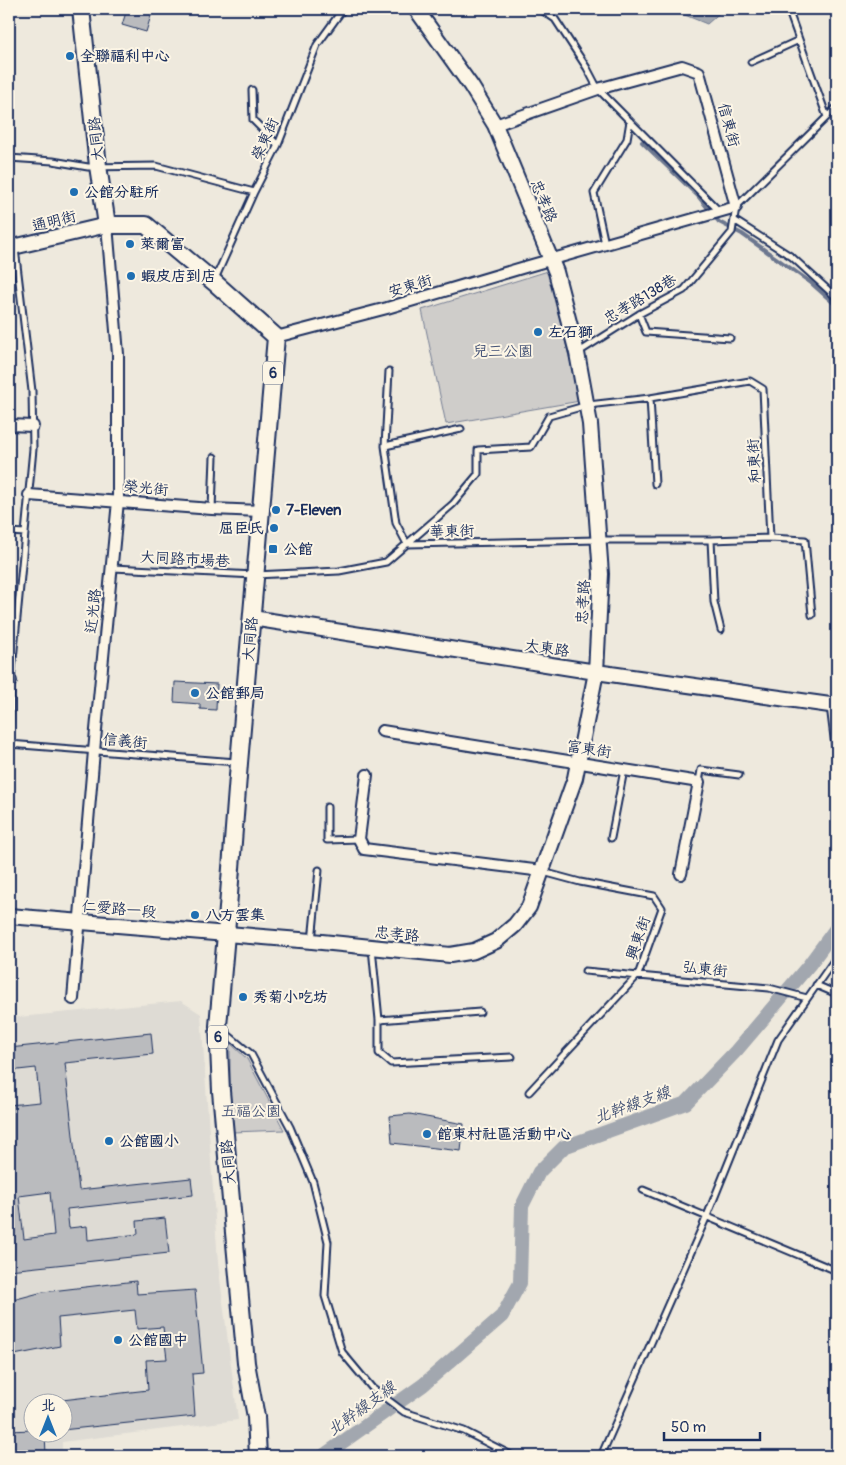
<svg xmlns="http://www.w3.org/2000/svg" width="846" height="1465" viewBox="0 0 846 1465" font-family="Pangolin,'LXGW WenKai TC',sans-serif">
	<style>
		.built { fill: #dedbd4; fill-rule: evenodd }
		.green { fill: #cfcdca; stroke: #757e94 }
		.water { fill: #a2a7af; stroke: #6c778f }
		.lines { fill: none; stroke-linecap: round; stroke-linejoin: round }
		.stream { stroke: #6c778f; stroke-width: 4 }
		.canal { stroke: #a2a7af; stroke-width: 14 }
		.building { fill: #babbbe; stroke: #1b2f5e; fill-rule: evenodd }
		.service-casing { stroke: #1b2f5e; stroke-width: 9 }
		.minor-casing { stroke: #1b2f5e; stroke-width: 14 }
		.tertiary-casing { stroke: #1b2f5e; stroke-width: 18 }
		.primary-casing { stroke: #1b2f5e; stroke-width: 20 }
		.service { stroke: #fcf5e5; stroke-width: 5 }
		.minor { stroke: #fcf5e5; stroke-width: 10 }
		.tertiary { stroke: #fcf5e5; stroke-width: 14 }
		.primary { stroke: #fcf5e5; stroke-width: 16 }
		.poi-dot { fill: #1f6fb2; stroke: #fcf5e5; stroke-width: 2 }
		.labels { text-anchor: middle; stroke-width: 4; stroke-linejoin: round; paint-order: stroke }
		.shield { fill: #fcf5e5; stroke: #5e6a86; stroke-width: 1 }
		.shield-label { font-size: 14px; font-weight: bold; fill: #1b2f5e }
		.poi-label { font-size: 15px; font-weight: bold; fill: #1b2f5e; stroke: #fcf5e5; text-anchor: start }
		.street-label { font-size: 15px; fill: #1b2f5e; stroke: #fcf5e5 }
		.park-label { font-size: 15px; fill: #485679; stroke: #fcf5e5 }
		.water-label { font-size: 16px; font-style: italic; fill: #445376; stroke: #fcf5e5 }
	</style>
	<rect width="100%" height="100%" fill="#eee9dd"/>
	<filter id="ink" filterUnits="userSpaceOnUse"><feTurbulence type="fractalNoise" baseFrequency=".02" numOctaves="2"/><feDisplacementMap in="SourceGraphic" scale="10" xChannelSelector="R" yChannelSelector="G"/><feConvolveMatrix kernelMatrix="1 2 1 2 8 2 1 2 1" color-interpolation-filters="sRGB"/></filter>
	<g filter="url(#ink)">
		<path class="built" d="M181,1001L201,1014L218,1263L238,1420L62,1442V1456H9V1018ZM32,1402H62V1432H32Z"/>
		<path class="green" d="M548,271L580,401L446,424L422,310Z
			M230,1043L247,1059L284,1130L233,1132L230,1102Z"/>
		<path class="water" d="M670,9H724L707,24Z"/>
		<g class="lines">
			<path class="stream" d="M642,142L698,196L719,222L742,234L810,282L837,306"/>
			<path class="canal" d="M323,1456L423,1385L502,1316L520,1283L522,1206L539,1172L564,1147L686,1103L736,1051L809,965L837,927"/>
		</g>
		<path class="building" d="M127,9H153L146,32L122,25Z
			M175,682L217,684L216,710L200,709V704L174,702Z
			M151,1033L153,1054L65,1063L79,1190L191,1178L193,1195L67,1209L69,1228L87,1226L88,1240L138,1234L137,1221L165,1218L169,1253L9,1270V1105L40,1102L36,1068L9,1071V1048ZM50,1192L54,1235L24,1239L19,1196Z
			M410,1114L464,1124L461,1151L392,1143L390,1116Z
			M136,1281L137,1294L195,1290L203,1373L192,1374L195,1416L62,1430V1400L148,1390L146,1360L167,1359L163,1327L137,1329L135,1310L58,1318L60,1346L9,1356V1301L43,1292Z
			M32,1430V1432H45L46,1456H9V1431Z"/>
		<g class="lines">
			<defs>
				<path id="service" d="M540,9L555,19L587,68L598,89L719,211
					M788,9L827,117
					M751,62L799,40
					M252,90L253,120L278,145
					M9,158L53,161L88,167L156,166L254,192
					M734,220L792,257L837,298
					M605,244L594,193L627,139L630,121
					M215,279L254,192L278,145L317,45L343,9
					M639,314L646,332L730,338
					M579,352L639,314L684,290L732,232L736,207L837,107
					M650,398L655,484
					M385,446L461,429
					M212,509L214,457
					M9,532L25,533
					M770,538L805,540L812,615
					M711,540L714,602L721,630
					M113,568L255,575L339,571L386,562L453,504L478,474V450L531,447L549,416L588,405L650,398L750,381L763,389L770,538L711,540H598L407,544L396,523L385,446L389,371
					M830,706L837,762
					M9,744L11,681L33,449L32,391L15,248
					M9,744L236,762
					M699,782L701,770L739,775
					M327,807V840L359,839
					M611,838L624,770
					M312,941L319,870
					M372,948L379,1020V1053L391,1063L512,1057
					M585,971L769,988L807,998
					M816,985L837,994
					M379,1020L480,1012
					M222,1030L251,1054L290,1127L313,1182L328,1242L325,1296L342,1352L372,1388L404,1412L464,1431L513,1456
					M529,1092L638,975L662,908L654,896L580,882L543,872
					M643,1190L837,1271
					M601,1456L707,1216L778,1040L837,956"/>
				<path id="minor" d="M276,337L387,308L525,267L736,207L699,72L682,66L598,89L495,125
					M9,425L33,426
					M29,495L212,509L261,511
					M9,681H11
					M382,731L699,782L681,874
					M367,775L359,839L364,849L542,871
					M73,999L94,751L118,501V354L107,225"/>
				<path id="tertiary" d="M9,248L107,225
					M252,618L596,672L837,706
					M9,916L312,941L450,955L474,951L496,941L515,925L529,907L575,778L596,672L601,574L590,424L577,353L556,272L495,125L471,86L416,9"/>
				<path id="primary" d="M81,9L98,166L107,225H146L214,282L276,337L239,763L226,934L218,1026L221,1091L246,1363L256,1417L258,1456"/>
			</defs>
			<use href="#service" class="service-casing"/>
			<use href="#minor" class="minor-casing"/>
			<use href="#tertiary" class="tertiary-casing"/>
			<use href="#primary" class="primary-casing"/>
			<use href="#service" class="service"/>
			<use href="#minor" class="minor"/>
			<use href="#tertiary" class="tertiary"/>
			<use href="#primary" class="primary"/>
		</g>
	</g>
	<g class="poi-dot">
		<circle cx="70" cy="56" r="5"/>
		<circle cx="74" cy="192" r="5"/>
		<circle cx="130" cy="244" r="5"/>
		<circle cx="131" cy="276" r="5"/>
		<circle cx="538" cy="332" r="5"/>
		<circle cx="276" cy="510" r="5"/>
		<circle cx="274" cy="528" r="5"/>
		<rect x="268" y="544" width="10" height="10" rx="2.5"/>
		<circle cx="195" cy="693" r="5"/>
		<circle cx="195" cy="915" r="5"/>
		<circle cx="243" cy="997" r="5"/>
		<circle cx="427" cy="1134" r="5"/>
		<circle cx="109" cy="1141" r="5"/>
		<circle cx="118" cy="1340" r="5"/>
	</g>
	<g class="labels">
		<g class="shield">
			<rect x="263" y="361.5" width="20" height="23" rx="4"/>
			<rect x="208" y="1025.5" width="20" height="23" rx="4"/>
		</g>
		<g class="shield-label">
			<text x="273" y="378">6</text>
			<text x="218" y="1042">6</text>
		</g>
		<g class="poi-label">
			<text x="80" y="61">全聯福利中心</text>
			<text x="84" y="197">公館分駐所</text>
			<text x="140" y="249">萊爾富</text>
			<text x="141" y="281">蝦皮店到店</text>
			<text x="548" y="337">左石獅</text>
			<text x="286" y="515">7-Eleven</text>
			<text x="264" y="533" text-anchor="end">屈臣氏</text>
			<text x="283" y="554">公館</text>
			<text x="205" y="698">公館郵局</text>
			<text x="205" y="920">八方雲集</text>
			<text x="253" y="1002">秀菊小吃坊</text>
			<text x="437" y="1139">館東村社區活動中心</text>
			<text x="119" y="1146">公館國小</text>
			<text x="128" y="1345">公館國中</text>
		</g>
		<g class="street-label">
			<text transform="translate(729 125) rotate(75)" y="5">信東街</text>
			<text transform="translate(96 139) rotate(-96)" y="5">大同路</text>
			<text transform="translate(265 139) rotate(-66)" y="5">榮東街</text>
			<text transform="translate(544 201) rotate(67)" y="5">忠孝路</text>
			<text transform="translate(54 221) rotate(-14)" y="5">通明街</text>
			<text transform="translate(410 286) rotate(-17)" y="5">安東街</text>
			<text transform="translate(640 299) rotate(-31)" y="5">忠孝路138巷</text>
			<text transform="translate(754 461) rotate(-93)" y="5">和東街</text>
			<text transform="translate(146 488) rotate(5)" y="5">榮光街</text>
			<text transform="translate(452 531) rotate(-1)" y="5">華東街</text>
			<text transform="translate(185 559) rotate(3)" y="5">大同路市場巷</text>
			<text transform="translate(583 602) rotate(-87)" y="5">忠孝路</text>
			<text transform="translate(93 611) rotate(-84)" y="5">近光路</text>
			<text transform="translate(250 639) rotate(-85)" y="5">大同路</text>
			<text transform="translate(547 648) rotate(9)" y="5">大東路</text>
			<text transform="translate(125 741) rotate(5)" y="5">信義街</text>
			<text transform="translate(589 749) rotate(9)" y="5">富東街</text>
			<text transform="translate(119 909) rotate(5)" y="5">仁愛路一段</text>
			<text transform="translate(397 934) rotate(5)" y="5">忠孝路</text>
			<text transform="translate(638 938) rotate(-71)" y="5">興東街</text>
			<text transform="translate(705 969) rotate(6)" y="5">弘東街</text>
			<text transform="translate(228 1162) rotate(-95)" y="5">大同路</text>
		</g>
		<g class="park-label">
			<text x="503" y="356">兒三公園</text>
			<text x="251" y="1116">五福公園</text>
		</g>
		<g class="water-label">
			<text transform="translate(632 1104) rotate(-20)" y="6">北幹線支線</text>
			<text transform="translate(361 1408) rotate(-36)" y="6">北幹線支線</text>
		</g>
	</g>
	<rect width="846" height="1465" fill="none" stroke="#fcf5e5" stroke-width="30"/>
	<rect x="15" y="15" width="816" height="1435" fill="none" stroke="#1b2f5e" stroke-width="2" filter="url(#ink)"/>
	<g transform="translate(48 1418)"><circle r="24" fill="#fcf5e5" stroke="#a2a6af"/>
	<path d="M0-4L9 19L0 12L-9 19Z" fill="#1f6fb2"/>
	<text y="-8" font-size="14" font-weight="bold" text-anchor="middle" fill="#1b2f5e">北</text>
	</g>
	<path d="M664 1432v8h96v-8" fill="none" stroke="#1b2f5e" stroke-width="2.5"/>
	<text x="671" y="1432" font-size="15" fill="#1b2f5e" stroke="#fcf5e5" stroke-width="4" paint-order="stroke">50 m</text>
</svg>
